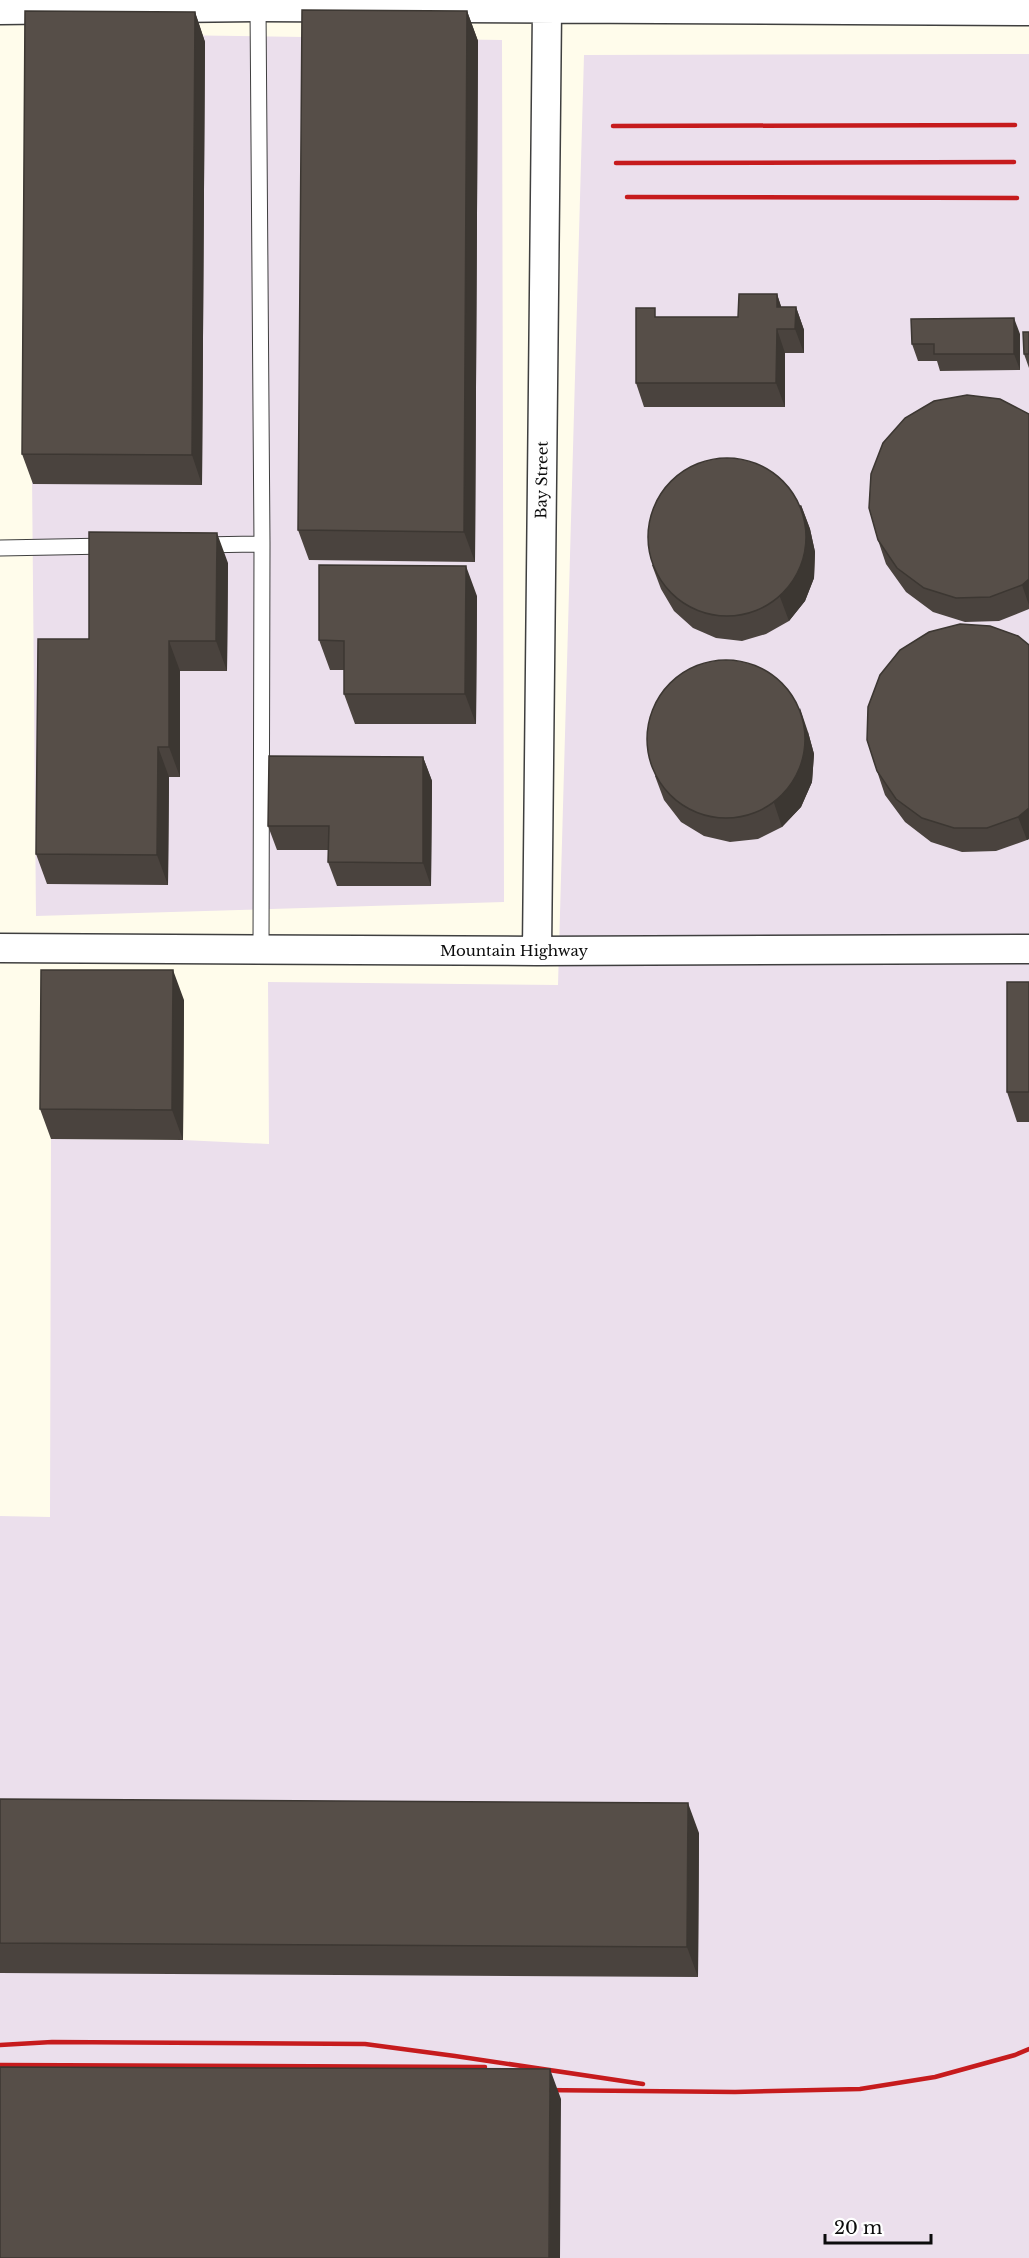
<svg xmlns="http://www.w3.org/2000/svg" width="1029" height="2258" viewBox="0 0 1029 2258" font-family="'Libre Baskerville',serif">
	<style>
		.industrial { fill: #ebdfec }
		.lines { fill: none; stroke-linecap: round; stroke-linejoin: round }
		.lane-casing { stroke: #3f3f3f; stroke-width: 17 }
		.street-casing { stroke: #3f3f3f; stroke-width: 31 }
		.lane { stroke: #fff; stroke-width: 15 }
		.street { stroke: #fff; stroke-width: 28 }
		.rail { stroke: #c61b1d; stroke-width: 4.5 }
		.wall { fill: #4a433e }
		.shaded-wall { fill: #3c3732 }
		.building { fill: #564e48; stroke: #3c3732; stroke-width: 1.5 }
		.labels { text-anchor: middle; stroke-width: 6; stroke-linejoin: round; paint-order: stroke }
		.street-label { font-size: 15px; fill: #0c0c0c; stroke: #fff }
	</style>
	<rect width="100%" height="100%" fill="#fffceb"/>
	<path class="industrial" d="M28,33L502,40L504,902L36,916Z
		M1029,54V2258H0V1516L50,1517L51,1139L183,1140L269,1144L268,982L558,985L584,55Z"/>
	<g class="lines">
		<defs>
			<path id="lane" d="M201,545L262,544L258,7
				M0,548L108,546
				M261,950L262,544"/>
			<path id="street" d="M0,10L258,7L1029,11
				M0,948L537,951L1029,949
				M537,951L547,10"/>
		</defs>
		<use href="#lane" class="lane-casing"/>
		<use href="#street" class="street-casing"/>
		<use href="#lane" class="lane"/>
		<use href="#street" class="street"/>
		<path class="rail" d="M613,126L1015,125
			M616,163L1014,162
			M627,197L1017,198
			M0,2045L52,2042L365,2044L455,2056L643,2084
			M0,2065L485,2067
			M540,2090L735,2092L860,2089L935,2077L1015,2055L1029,2049"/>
	</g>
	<path class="wall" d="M467,11L478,41L475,562L309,560L298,530Z
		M195,12L205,42L202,485L33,484L22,454Z
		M777,294L781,307H796L804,330V353H785V407H644L636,383L738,317Z
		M1029,332V368L1024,354Z
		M1020,334V370L940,371L937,361H918L912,344Z
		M1029,414V609L999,621L965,622L933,612L906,592L886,564L878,540Z
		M801,505L810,529L815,552L814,578L805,601L789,621L766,634L742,641L716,638L693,628L674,611L661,589L652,565Z
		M228,563L227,671H180V777H169L168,885L47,884L36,854L89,639Z
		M477,596L476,724H355L344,694V670H330L319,640Z
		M1029,645V839L1027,840L996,851L962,852L931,842L905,822L885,795L877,771Z
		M808,732L814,754L812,782L801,807L782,827L758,839L730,842L704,836L681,822L664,800L655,776Z
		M423,757L432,781L431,886H337L328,862V850H277L268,826Z
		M1029,982V1122H1017L1007,1092Z
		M184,1000L183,1140L51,1139L40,1109Z
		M0,1799L699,1833L698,1977L0,1973Z"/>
	<path class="shaded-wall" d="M467,11L478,41L475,562L464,532Z
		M195,12L205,42L202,485L192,455Z
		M777,294L785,318V330L777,307Z
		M796,307L804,330V353L795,329Z
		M1014,318L1020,334V370L1014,354Z
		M777,329L785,353V407L776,383Z
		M801,505L810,529L815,552L814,578L805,601L789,621L780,597Z
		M217,533L228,563L227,671L216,641Z
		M466,566L477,596L476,724L465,694Z
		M1029,579V605L1022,585Z
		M169,641L180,671V777L169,747Z
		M800,708L808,732L814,754L812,782L801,807L782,827L774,803Z
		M158,747L169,777L168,885L157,855Z
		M423,757L432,781L431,886L423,863Z
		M1029,808V839L1027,840L1018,817Z
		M173,970L184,1000L183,1140L172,1110Z
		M688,1803L699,1833L698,1977L687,1947Z
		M550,2069L561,2099L560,2258H549Z"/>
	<path class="building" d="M302,10L467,11L464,532L298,530Z
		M25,11L195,12L192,455L22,454Z
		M739,294H777V307H796L795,329H777L776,383H636V308H655V317H738Z
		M1014,318V354H934V344H912L911,319Z
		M1023,332H1029V354H1024Z
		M967,395L1000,399L1029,414V579L1022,585L990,597L956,598L924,588L897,568L878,540L869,508L871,474L883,443L905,418L934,401Z
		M648 537a79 79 0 1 1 158 0a79 79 0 1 1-158 0Z
		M89,532L217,533L216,641H169V747H158L157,855L36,854L38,639H89Z
		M319,565L466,566L465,694H344V641L319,640Z
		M960,624L990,626L1018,636L1029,645V808L1018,817L987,828H954L922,818L896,799L877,771L867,740L868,707L880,675L900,650L929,632Z
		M647 739a79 79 0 1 1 158 0a79 79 0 1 1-158 0Z
		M269,756L423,757V863L328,862L329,826H268Z
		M41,970H173L172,1110L40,1109Z
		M1007,982H1029V1092H1007Z
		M0,1799L688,1803L687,1947L0,1943Z
		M0,2067L550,2069L549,2258H0Z"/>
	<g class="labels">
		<g class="street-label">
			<text transform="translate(542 480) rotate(-89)" y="5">Bay Street</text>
			<text x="514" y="956">Mountain Highway</text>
		</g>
	</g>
	<path d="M825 2234v9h106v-9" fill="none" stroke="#0c0c0c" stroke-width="3"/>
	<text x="834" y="2234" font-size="18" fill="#0c0c0c" stroke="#ffffff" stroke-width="4.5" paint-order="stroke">20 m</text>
</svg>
